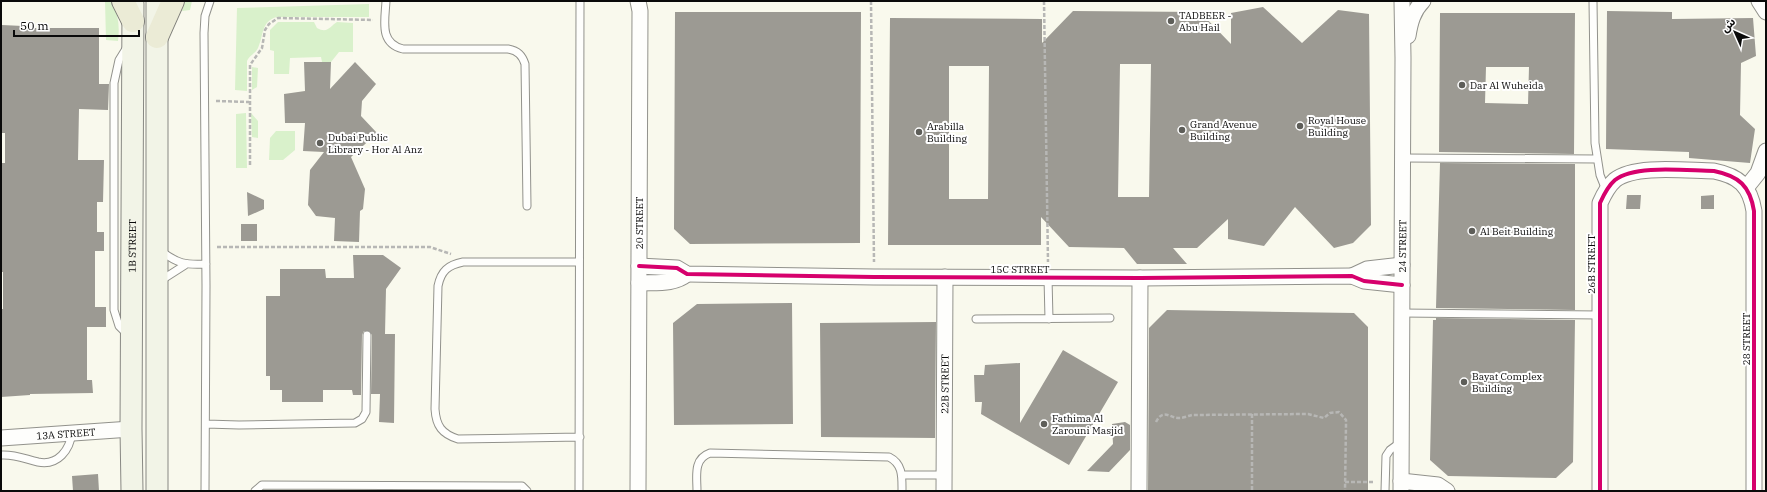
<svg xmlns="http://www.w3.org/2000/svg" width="1767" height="492" viewBox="0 0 1767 492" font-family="'IBM Plex Serif','Noto Sans Arabic',serif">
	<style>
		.green { fill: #d9f1cb }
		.building { fill: #9c9a93; fill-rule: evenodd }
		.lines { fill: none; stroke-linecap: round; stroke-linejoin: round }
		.lane-casing { stroke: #92928c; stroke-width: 9 }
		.street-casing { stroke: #92928c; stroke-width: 17 }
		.secondary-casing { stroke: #888883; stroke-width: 23 }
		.primary-casing { stroke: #7f7f7a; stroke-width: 24 }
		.path { stroke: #b7b7b5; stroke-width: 2.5; stroke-dasharray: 4 2; stroke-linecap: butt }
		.lane { stroke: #fefefc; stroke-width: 7 }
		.street { stroke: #fefefc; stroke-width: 15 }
		.secondary { stroke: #f2f4e7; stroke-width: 21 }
		.primary { stroke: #ebebd6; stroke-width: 22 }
		.cycleway-casing { stroke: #fff; stroke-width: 6 }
		.cycleway { stroke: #d6006c; stroke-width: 4 }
		.poi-dot { fill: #5e5e59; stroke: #fff; stroke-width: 1.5 }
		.labels { text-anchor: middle; stroke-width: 4; stroke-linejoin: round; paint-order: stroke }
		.poi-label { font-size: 10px; fill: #0a0a0a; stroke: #fff; text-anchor: start }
		.street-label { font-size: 10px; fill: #0a0a0a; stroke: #fff }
	</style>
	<rect width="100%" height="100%" fill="#f9f9ed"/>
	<path class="green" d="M105,1H112C118,14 120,26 118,41L106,40Z
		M185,1H192L190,10L182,11Z
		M369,4V17H277C261,21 264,35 258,48C255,54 250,55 247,61V91L235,90L237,8Z
		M278,22H314L317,28C328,34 330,26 337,22L353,23V52H339L331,62H322L321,57L290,58L289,74H274V51L270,50V30Z
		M252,67L258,68L257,87L252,90Z
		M246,113L247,168H236V114Z
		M251,113L258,121V138L252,137Z
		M276,131H295V150L283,160H269L270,138Z"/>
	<path class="building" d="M1263,7L1302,43L1338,10L1369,14L1371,225L1353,243L1334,248L1295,207L1264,246L1228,239V219L1197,248H1173L1187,264H1137L1124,248L1069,247L1041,217V245H888L890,18L1042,19V43L1073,11L1200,12L1231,44V13ZM1120,64H1151L1149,197H1118ZM949,66H989L988,199H949Z
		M1607,11L1672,12V19L1753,18L1756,56L1741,63L1740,115L1755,129L1750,163L1689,158V152L1606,149Z
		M675,12H861L860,243L690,244L674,229Z
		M1440,13H1575L1574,154L1439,152ZM1486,67H1529L1528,104L1485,103Z
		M2,25L23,26V28H99V84H109L108,110L79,109L78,160H104L103,202H97V232H104V251H95V307H106V327H87V380H92L93,393L30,394V395L1,397V309H3V272H1V163H5V133H1V33H2Z
		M304,62H331L330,89L355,62L376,84L362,101L361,116L377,133L351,157L365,189L363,209L360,211L359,242L334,241L335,218L316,216L308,205L310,170L324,152L303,151L305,123H285L284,94L305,91Z
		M1440,163L1575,164V310L1436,308Z
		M247,192L264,200V209L248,216Z
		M1627,195H1641L1640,209H1626Z
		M1714,195V209H1701V196Z
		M241,224H257V241H241Z
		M353,255H383L401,268L386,289L385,334H395L394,423L379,422L380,394H371L372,335L369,331H364L362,335L361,395H353L352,390H323V402H282V390H270V376H266V296H280V269H325L326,278H354Z
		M792,303L793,424L674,425L673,323L697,304Z
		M1167,310L1354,313L1368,327V491H1148L1149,328Z
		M1436,318L1575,320L1573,462L1556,478L1448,476L1430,460L1433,320H1436Z
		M936,322L935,438L821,437L820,323Z
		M1063,350L1118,382L1069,465L981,414L982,402H975L974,375H984L985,365L1020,363V423Z
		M1125,422L1130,425V450L1109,472L1087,471L1113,444L1112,424Z
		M98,474L99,491H73L72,476Z"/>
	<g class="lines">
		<defs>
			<path id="lane" d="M386,1C385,21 379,43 403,49H508C518,51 522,55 525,64L527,206
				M1593,1L1595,143L1600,175L1606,190
				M127,47L119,60L114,83V310L119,326L128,335
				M1403,158L1597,159
				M161,251C178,264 185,265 206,264
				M579,262H463C448,265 441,271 438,286L435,409C436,426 442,434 458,439L580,437
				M1048,278L1049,319
				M160,281L185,265
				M1401,313L1599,315
				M976,319L1110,318
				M206,424L239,425L355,423L362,419L366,412L367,335
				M1,455C15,454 25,459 38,462C58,466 70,450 72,432
				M902,475H944
				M205,491L206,286L204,33L205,16L210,1
				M255,491L262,485L518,486H522L527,491
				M579,491L580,1
				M697,491C697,476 693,459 710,453L889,457C903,464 902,477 902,491
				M1385,491L1386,456L1390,450L1401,442"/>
			<g id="street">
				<path d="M638,1L640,11L638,491"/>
				<path d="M1759,1L1766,12"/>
				<path d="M1408,36C1410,23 1413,11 1423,1"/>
				<path d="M1746,188L1758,173L1766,151"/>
				<path d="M639,266L677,268L687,274L874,277L1140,278L1352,276L1364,281L1402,285"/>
				<path d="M1352,276L1367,269L1402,265"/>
				<path d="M639,283C655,282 674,285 687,274"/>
				<path id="s1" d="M1,438L131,429"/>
				<path d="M1401,481L1438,485L1447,491"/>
				<path id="s2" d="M944,491L945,277"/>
				<path d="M1139,491L1140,278"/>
				<path id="s3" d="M1401,491L1403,58L1402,1"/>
				<path d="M1600,491V203C1604,194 1608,186 1615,180C1635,164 1689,171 1714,171C1739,176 1750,186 1754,211V491"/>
			</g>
			<g id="secondary">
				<path id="s4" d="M132,491L131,429L133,4"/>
				<path d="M157,491V1"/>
			</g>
			<path id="primary" d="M123,1L133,21
				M157,37L173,1"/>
		</defs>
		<use href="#lane" class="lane-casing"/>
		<use href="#street" class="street-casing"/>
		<use href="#secondary" class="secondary-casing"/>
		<use href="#primary" class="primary-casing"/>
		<path class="path" d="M871,1L874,262
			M1044,1L1048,262
			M216,101L249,102
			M250,165V65L262,48L265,30L269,24L278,18L373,20
			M217,247H430L451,254
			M1252,414V491
			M1156,422C1163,408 1170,418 1179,418C1183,418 1188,416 1192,415L1308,414L1324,418L1330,413L1339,412L1346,420V424L1345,491
			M1345,482H1374"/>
		<use href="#lane" class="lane"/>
		<use href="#street" class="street"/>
		<use href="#secondary" class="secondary"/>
		<use href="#primary" class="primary"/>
		<defs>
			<path id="cycleway" d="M639,266L677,268L687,274L874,277L1140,278L1352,276L1364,281L1402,285
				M1600,491V203C1604,194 1608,186 1615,180C1635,164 1689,171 1714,171C1739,176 1750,186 1754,211V491"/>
		</defs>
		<use href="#cycleway" class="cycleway-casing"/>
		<use href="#cycleway" class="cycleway"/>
	</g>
	<g class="poi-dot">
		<circle cx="1171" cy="21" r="4"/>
		<circle cx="1462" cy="85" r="4"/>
		<circle cx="1300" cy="126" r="4"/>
		<circle cx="1182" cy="130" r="4"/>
		<circle cx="919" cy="132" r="4"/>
		<circle cx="320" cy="143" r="4"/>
		<circle cx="1472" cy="231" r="4"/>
		<circle cx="1464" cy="382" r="4"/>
		<circle cx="1044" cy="424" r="4"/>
	</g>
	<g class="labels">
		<g class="poi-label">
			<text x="1179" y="19">TADBEER -<tspan x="1179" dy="12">Abu Hail</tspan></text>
			<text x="1470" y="89">Dar Al Wuheida</text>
			<text x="1308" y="124">Royal House<tspan x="1308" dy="12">Building</tspan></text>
			<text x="1190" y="128">Grand Avenue<tspan x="1190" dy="12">Building</tspan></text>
			<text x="927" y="130">Arabilla<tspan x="927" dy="12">Building</tspan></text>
			<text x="328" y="141">Dubai Public<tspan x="328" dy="12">Library - Hor Al Anz</tspan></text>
			<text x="1480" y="235">Al Beit Building</text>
			<text x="1472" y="380">Bayat Complex<tspan x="1472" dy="12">Building</tspan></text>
			<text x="1052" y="422">Fathima Al<tspan x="1052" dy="12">Zarouni Masjid</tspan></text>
		</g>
		<g class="street-label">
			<text transform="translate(639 223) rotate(-90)" y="4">20 STREET</text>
			<text dy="4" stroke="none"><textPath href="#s4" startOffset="245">1B STREET</textPath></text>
			<text dy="4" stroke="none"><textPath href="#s3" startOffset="245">24 STREET</textPath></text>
			<text transform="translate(1591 264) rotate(-90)" y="4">26B STREET</text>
			<text x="1020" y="273">15C STREET</text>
			<text transform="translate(1746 339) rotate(-90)" y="4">28 STREET</text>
			<text dy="4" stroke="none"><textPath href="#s2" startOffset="107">22B STREET</textPath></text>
			<text dy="4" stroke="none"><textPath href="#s1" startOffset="65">13A STREET</textPath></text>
		</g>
	</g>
	<rect width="1767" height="492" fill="none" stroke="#0a0a0a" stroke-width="4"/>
	<g transform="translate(1735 32) rotate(315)" stroke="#ffffff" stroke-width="3" paint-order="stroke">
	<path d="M0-3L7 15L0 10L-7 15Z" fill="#0a0a0a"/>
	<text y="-6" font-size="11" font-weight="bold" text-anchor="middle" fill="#0a0a0a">ش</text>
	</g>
	<path d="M14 30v6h125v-6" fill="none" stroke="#0a0a0a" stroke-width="2"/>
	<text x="20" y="30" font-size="12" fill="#0a0a0a" stroke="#ffffff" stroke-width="3" paint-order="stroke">50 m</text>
</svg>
